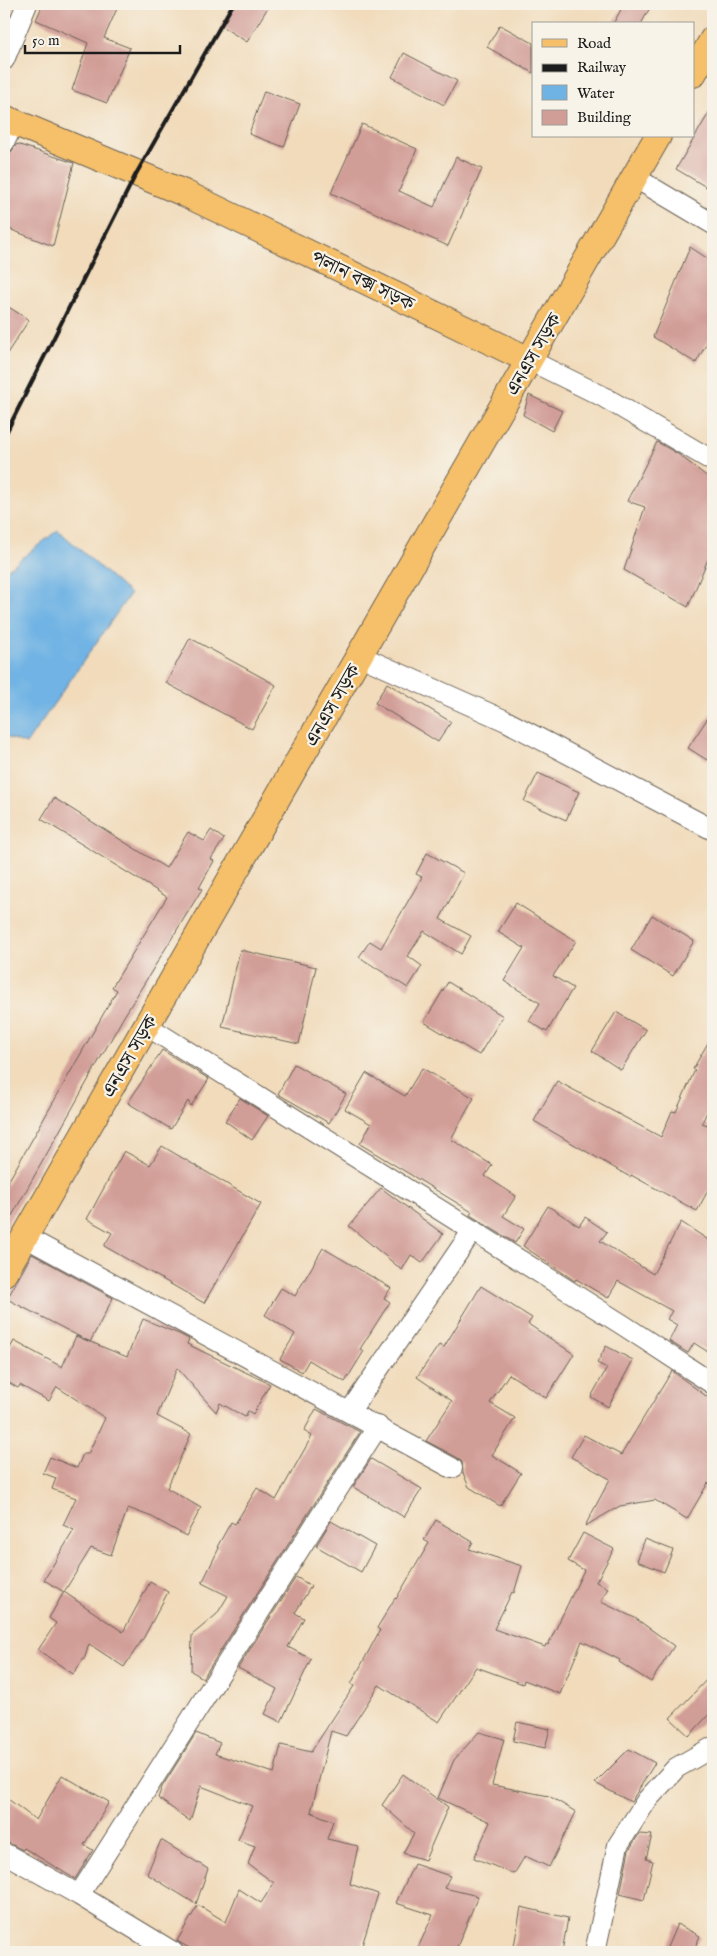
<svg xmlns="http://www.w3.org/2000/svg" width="717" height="1956" viewBox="0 0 717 1956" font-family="'IM FELL English','Noto Serif Bengali',serif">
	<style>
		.water { fill: #6fb3e4; stroke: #466880 }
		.building { fill: #d19d97 }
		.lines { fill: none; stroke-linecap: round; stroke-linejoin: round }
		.minor-casing { stroke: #675f54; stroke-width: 22 }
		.major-casing { stroke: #675f54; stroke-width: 28 }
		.minor { stroke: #fff; stroke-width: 20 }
		.major { stroke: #f6c06b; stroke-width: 26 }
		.rail { stroke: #1c1c1c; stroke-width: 4 }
		.labels { text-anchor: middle; stroke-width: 4.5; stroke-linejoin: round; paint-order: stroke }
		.street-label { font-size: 20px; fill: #1c1c1c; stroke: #f7f3e8 }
	</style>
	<rect width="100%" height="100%" fill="#f7f3e8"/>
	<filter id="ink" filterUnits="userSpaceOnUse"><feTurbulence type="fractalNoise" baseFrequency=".02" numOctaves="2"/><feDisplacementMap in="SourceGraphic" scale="10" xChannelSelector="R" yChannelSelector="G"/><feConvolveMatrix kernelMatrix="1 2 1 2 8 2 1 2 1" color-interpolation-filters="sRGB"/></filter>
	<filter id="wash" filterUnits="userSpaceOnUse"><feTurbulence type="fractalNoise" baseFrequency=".0096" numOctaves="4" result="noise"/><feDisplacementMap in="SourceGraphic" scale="20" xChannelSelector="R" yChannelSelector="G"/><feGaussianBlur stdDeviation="1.12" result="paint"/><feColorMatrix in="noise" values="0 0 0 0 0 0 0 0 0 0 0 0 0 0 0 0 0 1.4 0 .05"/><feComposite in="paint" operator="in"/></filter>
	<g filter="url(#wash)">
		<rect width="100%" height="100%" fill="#f1dbbb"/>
		<path class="water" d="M58,530L130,594L26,744L4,736V572Z"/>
		<g id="blocks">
			<path class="building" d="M43,4H119L104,38L130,48L107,103L72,90L88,43L36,20Z
				M235,4H270L247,42L221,26Z
				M624,4H652L641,24H613Z
				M500,25L533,43V73L487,47Z
				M404,53L457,81L444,105L392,77Z
				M264,91L300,104L284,147L249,134Z
				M713,106V191L676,169Z
				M362,124L417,149L399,191L434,207L456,157L482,169L448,246L331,193Z
				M17,144L74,163L53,246L4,227V162L6,154L11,152Z
				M690,247L713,262V332L696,363L653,337Z
				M4,304L29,320L4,358Z
				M529,395L562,411L552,431L523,415Z
				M657,442L678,454L713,481V547L688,607L624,570L645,507L627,501Z
				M190,638L276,685L252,729L166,683Z
				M387,683L451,722L438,742L375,703Z
				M713,710V750L707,760L688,748Z
				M538,773L579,792L566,820L524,801Z
				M54,798L166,868L188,832L204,841L211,830L224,839L211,859L214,861L199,888L202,889L123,1018L4,1230V1189L117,990L112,987L167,897L41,819Z
				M427,853L464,873L440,919L471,936L461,954L424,931L408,956L422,966L408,988L359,957L370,941L381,948L422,877L416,874Z
				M516,903L576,941L553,976L573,988L547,1032L529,1021L540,1003L504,981L524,948L498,932Z
				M652,915L694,941L673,976L631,950Z
				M240,950L316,967L299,1044L222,1027Z
				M448,982L503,1016L479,1055L424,1022Z
				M616,1012L646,1030L621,1070L592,1051Z
				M713,1034V1098L702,1123L713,1127V1181L697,1211L631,1175L630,1177L534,1121L557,1081L661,1137L672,1111L676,1112L695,1070L693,1069Z
				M162,1050L209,1079L191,1106L188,1101L171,1129L128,1103Z
				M294,1064L346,1094L329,1123L278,1094Z
				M422,1068L474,1098L451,1139L492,1165L485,1176L516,1196L503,1216L524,1229L515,1243L470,1215L472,1212L360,1144L371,1124L345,1109L366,1073L405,1096Z
				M240,1098L268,1116L252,1140L225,1121Z
				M162,1146L261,1204L204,1303L104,1246L112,1233L87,1219L124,1151L150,1165Z
				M381,1188L443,1234L422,1263L411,1255L402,1270L349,1226Z
				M548,1206L579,1226L585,1217L607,1232L600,1241L653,1274L681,1222L713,1243V1355L694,1343L688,1353L669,1341L677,1325L667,1319L672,1311L618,1281L608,1298L576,1279L575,1281L523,1246Z
				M323,1248L391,1288L384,1298L390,1302L360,1349L364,1351L345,1382L309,1360L302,1372L280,1359L295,1334L265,1315L281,1288L295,1296Z
				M32,1254L113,1298L90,1342L7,1299Z
				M481,1286L532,1318L528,1324L574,1354L546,1398L509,1374L490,1403L515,1418L492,1455L521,1473L500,1506L469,1487L463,1473L462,1462L458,1458L426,1441L452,1401L417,1377L439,1345L444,1347Z
				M143,1319L179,1334L189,1339L187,1344L270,1384L253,1414L248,1411L245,1417L220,1403L216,1412L177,1368L157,1416L191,1434L167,1488L201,1508L186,1536L152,1517L128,1508L111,1555L91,1548L64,1592L44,1580L74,1530L63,1525L76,1498L52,1489L56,1478L43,1473L50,1457L77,1468L83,1454H88L105,1418L57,1387L49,1401L20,1385L18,1388L4,1380V1359L14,1341L62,1367L76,1336L127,1357Z
				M606,1346L633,1360L608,1407L591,1397L607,1368L597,1363Z
				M672,1371L713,1401V1487L708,1483L687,1519L655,1500L620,1506L585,1526L610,1479L571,1457L584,1435L621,1455Z
				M316,1409L360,1432L203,1678L191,1671L192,1635L217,1614L228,1596L202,1583L219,1548L217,1547L231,1522L235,1524L257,1488L276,1500L312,1436L304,1431Z
				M371,1459L422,1489L404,1517L353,1487Z
				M436,1520L473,1542L469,1549L522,1566L514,1593L512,1592L494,1629L545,1647L546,1644L548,1645L584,1570L568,1561L583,1533L614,1549L596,1582L608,1588L601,1602L635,1618L674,1646L651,1682L619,1662L620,1660L582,1641L560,1694L524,1680L523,1684L476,1667L439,1722L379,1685L346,1736L331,1731L311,1812L333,1821L327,1839L358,1846L350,1884L378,1894L360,1952H196L177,1941L198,1905L226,1922L239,1889L261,1903L274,1883L248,1864L255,1846L238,1840L252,1806L201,1786L190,1821L158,1798L162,1787L196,1733L220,1743L215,1754L274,1773L281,1745L311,1752L354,1686L351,1684L380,1630L377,1628L395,1598L396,1599L429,1543L424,1540Z
				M331,1521L375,1546L361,1572L316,1546Z
				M645,1539L673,1550L664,1572L637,1561Z
				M296,1577L311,1586L295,1613L304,1618L288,1647L311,1659L281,1722L265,1714L277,1689L238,1668Z
				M150,1582L168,1592L144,1637L124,1667L89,1644L85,1657L73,1674L38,1650L56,1623L49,1618L64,1592L123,1632Z
				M713,1673V1710L689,1736L670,1718Z
				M517,1722L550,1729L545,1748L513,1741Z
				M479,1732L504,1739L492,1785L549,1796L576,1812L549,1867L525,1856L514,1874L474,1858L490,1822L438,1798L454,1760Z
				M629,1749L655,1763L631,1802L595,1783Z
				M403,1774L448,1807L425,1860L403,1853L414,1833L382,1805Z
				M62,1775L109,1802L84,1845L93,1850L75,1879L24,1848L23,1850L4,1841V1796L36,1820Z
				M639,1834L652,1835L646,1859L653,1861L644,1900L620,1894L629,1850Z
				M161,1840L208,1869L196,1904L147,1874Z
				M414,1864L450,1876L444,1888L478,1896L455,1952H416L433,1915L396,1903Z
				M521,1907L568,1918L562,1952H513Z
				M677,1924L700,1936L693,1952H665Z"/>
		</g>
	</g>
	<g filter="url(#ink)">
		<use href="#blocks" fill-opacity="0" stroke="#675f54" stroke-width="1"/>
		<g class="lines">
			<defs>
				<path id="minor" d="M4,60L27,4
					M4,143L15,120
					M634,177L713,224
					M529,360L602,396L713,461
					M360,656L506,721L713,830
					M147,1026L623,1325L713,1384
					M25,1237L452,1468
					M350,1411L473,1230
					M4,1853L79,1895L173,1952
					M79,1895L378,1426
					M595,1952L618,1845L647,1800L676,1768L713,1747"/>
				<path id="major" d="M693,74L713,39
					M4,118L184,193L529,360
					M4,1273L658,136"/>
			</defs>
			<use href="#minor" class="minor-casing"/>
			<use href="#major" class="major-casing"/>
			<use href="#minor" class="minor"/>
			<use href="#major" class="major"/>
			<path class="rail" d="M4,437L136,174L233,4"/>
		</g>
	</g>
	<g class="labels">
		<g class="street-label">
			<text transform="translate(363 280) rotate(26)" y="7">পলান বক্স সড়ক</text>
			<text transform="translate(533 354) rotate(-60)" y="7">এনএস সড়ক</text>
			<text transform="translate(332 705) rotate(-60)" y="7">এনএস সড়ক</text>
			<text transform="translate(129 1056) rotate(-60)" y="7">এনএস সড়ক</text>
		</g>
	</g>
	<rect width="717" height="1956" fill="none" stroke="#f7f3e8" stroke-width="20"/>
	<rect x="532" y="22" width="162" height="115" fill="#f7f3e8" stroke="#9f9d96"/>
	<rect x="542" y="39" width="25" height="8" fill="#f6c06b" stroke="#9f9d96"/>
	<text x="577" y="48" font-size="15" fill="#1c1c1c">Road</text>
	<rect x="542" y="64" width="25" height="8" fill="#1c1c1c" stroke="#9f9d96"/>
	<text x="577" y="72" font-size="15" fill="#1c1c1c">Railway</text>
	<rect x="542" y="85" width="25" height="15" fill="#6fb3e4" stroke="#9f9d96"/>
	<text x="577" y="98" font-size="15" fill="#1c1c1c">Water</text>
	<rect x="542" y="110" width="25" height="15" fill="#d19d97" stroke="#9f9d96"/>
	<text x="577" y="122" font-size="15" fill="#1c1c1c">Building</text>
	<path d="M25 45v8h155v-8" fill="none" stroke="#1c1c1c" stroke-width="2.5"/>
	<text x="32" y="45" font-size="15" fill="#1c1c1c" stroke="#f7f3e8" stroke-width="4" paint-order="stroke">50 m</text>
</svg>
